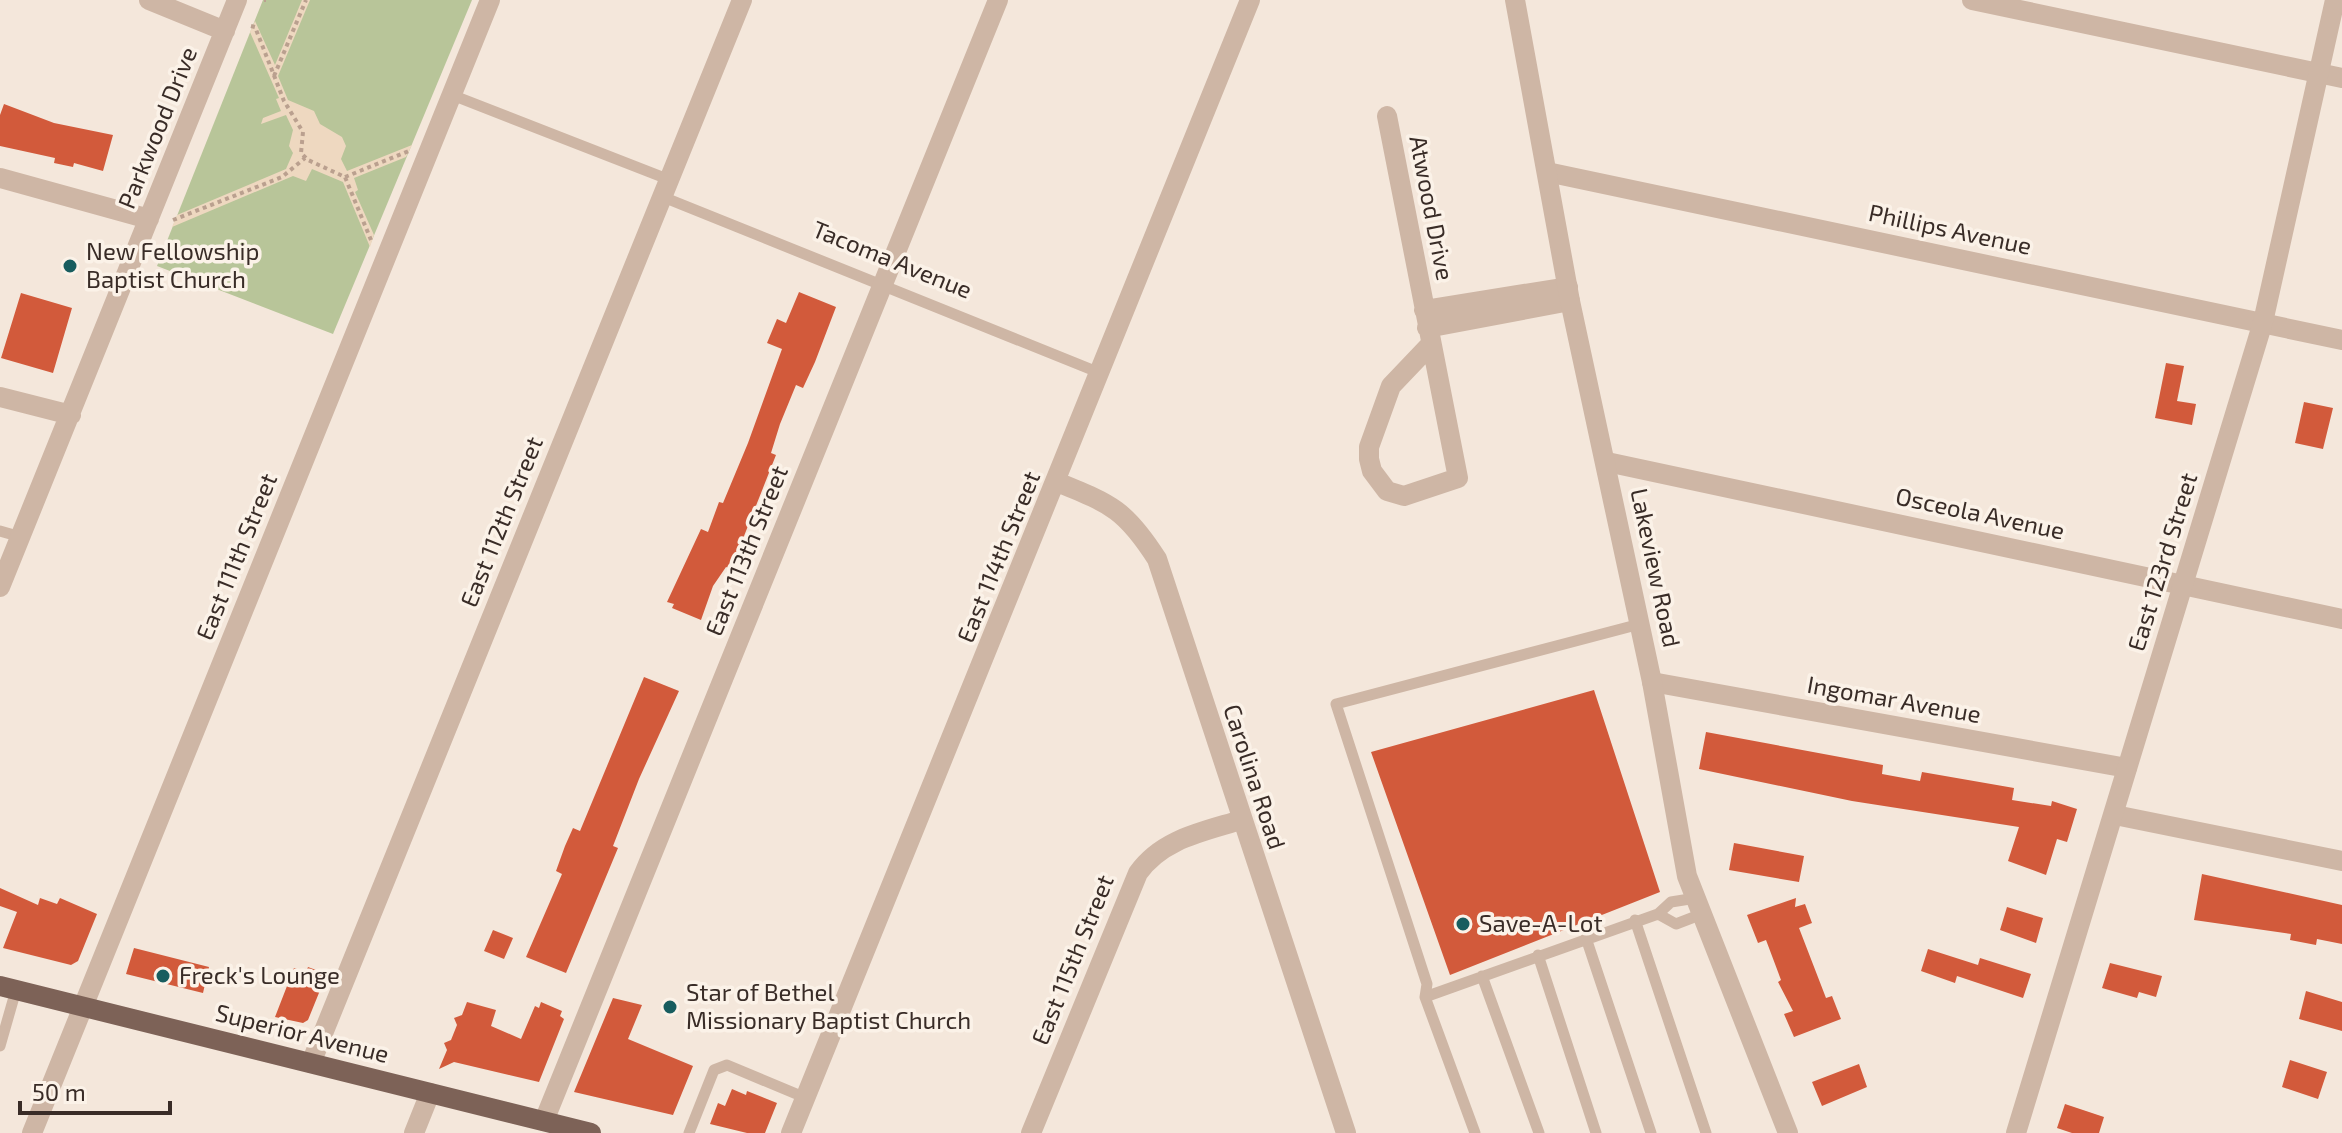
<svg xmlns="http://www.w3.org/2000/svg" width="2342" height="1133" viewBox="0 0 2342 1133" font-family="'Exo 2',sans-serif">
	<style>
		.green { fill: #b8c599 }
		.plaza { fill: #eed8c0 }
		.building { fill: #d25a3b }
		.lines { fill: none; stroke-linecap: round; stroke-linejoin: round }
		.path { stroke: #baa08f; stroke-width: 4; stroke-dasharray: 4 4; stroke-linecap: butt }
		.service { stroke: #ceb6a5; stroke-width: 11 }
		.minor { stroke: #ceb6a5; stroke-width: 20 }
		.tertiary { stroke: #ceb6a5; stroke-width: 20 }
		.primary { stroke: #7d6257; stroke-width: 20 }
		.poi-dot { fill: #185d5f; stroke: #fbf2e8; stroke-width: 3 }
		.labels { text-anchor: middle; stroke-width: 7; stroke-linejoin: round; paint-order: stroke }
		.street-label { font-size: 24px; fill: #392c27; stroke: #fbf2e8 }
		.poi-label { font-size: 24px; fill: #392c27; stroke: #fbf2e8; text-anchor: start }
	</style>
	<rect width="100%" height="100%" fill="#f4e7db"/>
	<path class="green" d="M263,0H472L333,334L157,266Z"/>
	<path class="plaza" d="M302,0H310L278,76L288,100L314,111L320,124L342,137L346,146L341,159L347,171L412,145L406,157L354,178L358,190L355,192L374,235L370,247L343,182L312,169L306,181L293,176L172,227L177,215L286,169L293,153L289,146L293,130L286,115L261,124L263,118L281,111L276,99L279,98L250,32L255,21L275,65Z"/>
	<path class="building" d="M4,104L54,123L113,135L103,171L74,163L73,167L54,163L55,158L0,146V115Z
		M799,292L836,307L815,362L803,388L796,385L780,424L771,453L776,455L731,569L726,567L713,586L701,620L672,608L674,604L667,602L701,529L708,532L719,502L723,503L748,443L782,349L767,343L777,319L786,323Z
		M21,293L72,308L53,373L1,358Z
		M2166,363L2184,366L2177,401L2196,404L2192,425L2155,418Z
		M2304,402L2333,408L2323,449L2295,443Z
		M644,677L679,691L639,779L613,846L618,848L566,973L526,957L562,874L556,871L565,846L573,828L580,831Z
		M1594,690L1660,892L1450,975L1371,752Z
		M1706,732L1883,765L1882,774L1920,781L1922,772L2014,788L2012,800L2051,806L2052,801L2077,809L2067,842L2057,839L2046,875L2008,861L2019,827L1852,801L1699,769Z
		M1734,843L1804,856L1799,882L1729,870Z
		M2202,874L2342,905V944L2317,939L2316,945L2290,940L2291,934L2194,920Z
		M0,888L38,905L40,898L57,904L60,898L97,914L78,961L71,965L3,948L17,912L0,906Z
		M1796,898L1795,907L1805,904L1812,923L1799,928L1826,998L1832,996L1841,1019L1794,1037L1784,1014L1793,1011L1778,982L1781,980L1766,940L1758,943L1747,915Z
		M2007,907L2043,918L2036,943L2000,930Z
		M493,930L513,938L504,959L484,951Z
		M134,948L209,967L203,993L126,974Z
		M1928,949L1978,965L1980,958L2031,974L2023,998L1957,976L1955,983L1921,971Z
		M2110,963L2162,976L2156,997L2139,992L2137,998L2102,988Z
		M308,967L324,973L325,978L308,1020L303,1023L275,1017L294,968L306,972Z
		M2306,991L2342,1002V1031L2299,1019Z
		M613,998L642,1005L628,1039L693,1066L673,1115L574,1092Z
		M467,1002L496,1010L491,1026L521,1039L535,1006L539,1008L541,1002L562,1011L560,1016L564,1019L539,1082L454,1062L439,1069L447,1050L444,1043L451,1040L457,1025L454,1018L462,1015Z
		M2290,1060L2327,1072L2318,1099L2282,1087Z
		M1859,1064L1867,1087L1822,1106L1812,1082Z
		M732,1089L746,1095L747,1091L777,1103L765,1133H747L710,1124L718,1103L725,1106Z
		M2065,1104L2104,1117L2099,1133H2072L2057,1128Z"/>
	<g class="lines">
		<path class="path" d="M264,0H266
			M251,26L255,27L284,101L303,132L301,153L308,160L345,177L371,240
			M274,76L306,0
			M345,177L409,151
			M173,220L282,177L305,158"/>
		<path class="service" d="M452,95L670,180
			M663,197L1100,373
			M0,531L21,537
			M1658,914L1676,924L1702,914
			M1635,920L1706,1133
			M1586,938L1651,1133
			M1538,955L1596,1133
			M1482,976L1539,1133
			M1425,997L1658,914L1671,902L1696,898
			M0,1046L16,990
			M689,1133L714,1070L727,1065L806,1098
			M1475,1133L1425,997L1427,984L1336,704L1640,624"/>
		<path class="minor" d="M149,0L225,31
			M1972,0L2342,78
			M1387,116L1458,478L1404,496L1387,491L1372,471L1369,459V447L1391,386L1431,344
			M1547,172L2342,340
			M0,178L149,219
			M1424,310L1568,287
			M1427,328L1570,301
			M0,397L71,415
			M1607,462L2342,619
			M1057,482C1111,504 1125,509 1157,559L1346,1133
			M0,587L237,0
			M1652,682L2127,768
			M2115,815L2342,861
			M311,1063L742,0
			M544,1121L998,0
			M32,1133L490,0
			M414,1133L430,1093
			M791,1133L1250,0
			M1031,1133L1138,873C1162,839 1202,832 1241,820"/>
		<path class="tertiary" d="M1515,0L1570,301L1652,682L1687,876L1788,1133
			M2016,1133L2263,322L2335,0"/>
		<path class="primary" d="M0,986L591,1133"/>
	</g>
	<g class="poi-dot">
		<circle cx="70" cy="266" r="8"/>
		<circle cx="1463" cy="924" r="8"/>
		<circle cx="163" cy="976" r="8"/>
		<circle cx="670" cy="1007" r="8"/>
	</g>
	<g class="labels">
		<g class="street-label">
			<text transform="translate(158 128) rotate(-68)" y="8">Parkwood Drive</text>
			<text transform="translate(1431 208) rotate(79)" y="8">Atwood Drive</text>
			<text transform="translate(1950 230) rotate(12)" y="8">Phillips Avenue</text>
			<text transform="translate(892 260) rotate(22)" y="8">Tacoma Avenue</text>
			<text transform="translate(1980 514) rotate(12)" y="8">Osceola Avenue</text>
			<text transform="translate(502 522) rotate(-68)" y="8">East 112th Street</text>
			<text transform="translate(747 551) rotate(-68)" y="8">East 113th Street</text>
			<text transform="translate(237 557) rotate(-68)" y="8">East 111th Street</text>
			<text transform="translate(999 557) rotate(-68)" y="8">East 114th Street</text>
			<text transform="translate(2163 562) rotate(-73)" y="8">East 123rd Street</text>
			<text transform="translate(1655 568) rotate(78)" y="8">Lakeview Road</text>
			<text transform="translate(1894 700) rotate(10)" y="8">Ingomar Avenue</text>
			<text transform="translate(1254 777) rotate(72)" y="8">Carolina Road</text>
			<text transform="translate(1073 960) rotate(-68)" y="8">East 115th Street</text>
			<text transform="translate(302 1034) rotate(14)" y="8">Superior Avenue</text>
		</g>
		<g class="poi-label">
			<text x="86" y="260">New Fellowship<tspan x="86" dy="28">Baptist Church</tspan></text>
			<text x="1479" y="932">Save-A-Lot</text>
			<text x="179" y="984">Freck's Lounge</text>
			<text x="686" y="1001">Star of Bethel<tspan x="686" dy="28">Missionary Baptist Church</tspan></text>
		</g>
	</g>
	<path d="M20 1101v12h150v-12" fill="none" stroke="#392c27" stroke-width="4"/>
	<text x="32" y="1101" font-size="24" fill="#392c27" stroke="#fbf2e8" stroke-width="6" paint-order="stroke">50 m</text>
</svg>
